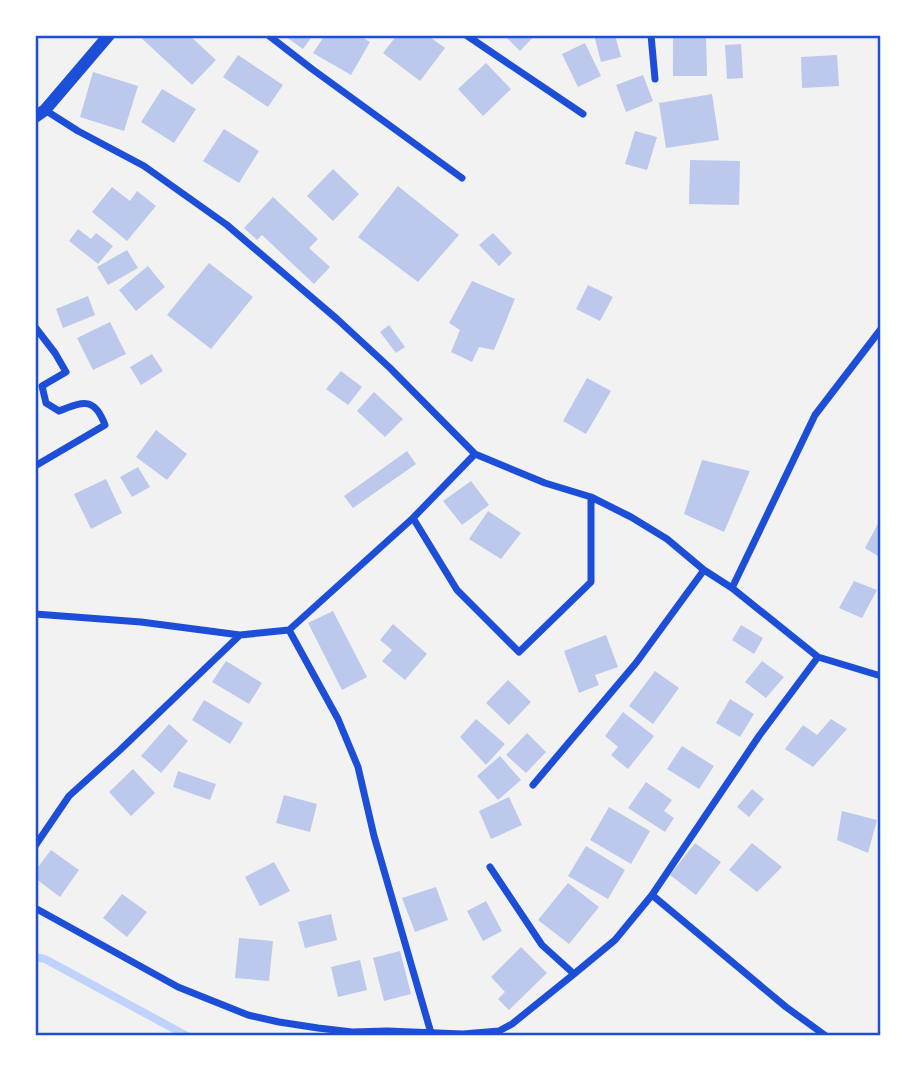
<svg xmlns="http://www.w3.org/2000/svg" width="916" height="1071" viewBox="0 0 916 1071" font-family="'Open Sans',sans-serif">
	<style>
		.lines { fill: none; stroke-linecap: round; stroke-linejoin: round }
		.stream { stroke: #bfd3fe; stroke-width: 8 }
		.building { fill: #bdc9ec }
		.minor { stroke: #1d4ed8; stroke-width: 7 }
		.tertiary { stroke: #1d4ed8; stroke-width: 12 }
		.neatline { fill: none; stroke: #1d4ed8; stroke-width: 2.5 }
	</style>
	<rect width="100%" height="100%" fill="#f2f2f2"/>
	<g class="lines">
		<path class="stream" d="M35,957L45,959L187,1036"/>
	</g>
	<path class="building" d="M138,35H189L216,60L192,85Z
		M283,35H313L303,49Z
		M325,35H359L370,42L351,75L313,53Z
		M397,35H427L445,48L420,81L383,53Z
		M504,35H535L520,51Z
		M594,35H615L621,57L601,62Z
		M673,35H706L707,76H673Z
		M585,43L601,76L578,87L562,54Z
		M741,44L743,78L727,79L725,45Z
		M238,55L283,85L268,107L223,77Z
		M837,55L839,86L802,88L801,57Z
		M486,63L511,89L483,116L458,89Z
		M93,72L138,86L124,131L80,117Z
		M643,75L653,101L626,112L616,85Z
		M162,89L196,109L174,143L141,122Z
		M712,94L719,140L666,148L659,103Z
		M224,129L259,151L239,183L203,161Z
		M635,131L657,137L647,170L625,164Z
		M690,160L740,161L739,205L689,204Z
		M333,169L359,194L333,221L307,196Z
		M398,186L459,235L418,282L358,237Z
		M112,187L130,201L137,191L156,206L127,241L92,212Z
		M273,197L318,239L309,248L330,267L314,284L262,235L257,240L244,228Z
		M78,229L91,239L96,233L113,246L98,264L69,241Z
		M493,233L512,253L499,266L479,245Z
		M127,250L138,268L108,285L97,267Z
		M209,263L253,297L211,349L167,315Z
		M148,266L165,287L136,311L119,290Z
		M472,281L515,299L494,350L479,347L472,362L451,352L460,330L449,323Z
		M588,285L613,297L600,321L576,309Z
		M88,296L95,315L63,328L56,309Z
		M110,322L126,354L93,370L77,338Z
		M389,325L405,347L396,353L380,332Z
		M152,354L163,371L141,385L130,367Z
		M341,371L362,387L348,405L326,389Z
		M587,378L611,391L586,434L563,421Z
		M374,392L403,419L385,437L357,411Z
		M156,430L187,454L167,480L136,457Z
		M407,451L416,464L353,508L344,496Z
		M702,460L750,471L724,532L684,514Z
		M138,467L150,487L132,497L120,477Z
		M106,479L122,513L91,529L74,494Z
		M471,481L489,505L462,525L443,501Z
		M488,511L521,533L501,559L469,539Z
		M881,518V558L865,548Z
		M854,581L877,590L862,618L839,608Z
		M333,611L367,677L342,690L308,623Z
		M393,624L427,654L405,680L382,661L392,650L380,640Z
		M741,625L763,638L754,654L732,640Z
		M606,635L618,667L595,675L599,685L579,693L564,651Z
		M226,661L262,683L249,704L212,682Z
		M762,661L784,677L766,698L745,682Z
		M655,671L679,688L653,724L629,706Z
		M508,680L531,702L509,725L486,703Z
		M730,699L754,714L740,737L716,723Z
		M204,700L243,723L230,744L192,720Z
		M623,712L654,736L628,769L611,755L618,747L605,736Z
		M476,719L505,744L486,765L460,737Z
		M831,719L847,729L813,767L785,749L803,725L817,735Z
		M169,724L188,741L161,773L141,756Z
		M527,733L546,752L526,773L506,755Z
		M682,746L714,766L699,789L667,769Z
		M500,756L521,780L498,800L477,776Z
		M133,769L155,793L131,816L109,792Z
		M178,771L216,784L210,800L173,787Z
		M646,782L672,800L664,811L674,818L665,832L628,808Z
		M752,789L764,799L749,817L737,807Z
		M284,795L317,804L310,832L276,823Z
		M509,797L522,825L491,839L479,811Z
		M609,807L650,831L631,864L590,840Z
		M842,811L877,820L868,853L837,840Z
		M695,843L721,862L696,895L670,875Z
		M752,843L782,867L757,892L729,870Z
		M586,846L625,870L608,899L568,876Z
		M51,850L79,870L60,897L35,878V871Z
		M274,862L290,891L260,906L245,877Z
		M568,883L599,907L569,944L538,920Z
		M436,887L448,920L415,932L402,898Z
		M122,894L147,912L127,937L103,918Z
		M486,901L502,931L483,941L467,911Z
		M331,914L337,940L305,948L298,922Z
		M239,938L273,941L269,981L235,978Z
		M521,947L547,973L509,1010L498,999L505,992L491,977Z
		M400,951L411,994L384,1001L373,958Z
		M360,960L367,990L338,997L331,967Z"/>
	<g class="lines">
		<path class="minor" d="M268,35L312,69L462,178
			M466,35L583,114
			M651,35L655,79
			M45,110L78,131L144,166L227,225L337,319L390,368L475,454L545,483L591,497L631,517L667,539L704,570L732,588L818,657L881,676
			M35,327L55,353L66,372L42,386L46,403L59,411C83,402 94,396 105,425L35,466
			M413,518L457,590L519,652L591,582V497
			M732,588L815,415L881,329
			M35,614L141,622L240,635
			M289,630L338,719L358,767L374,836L431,1033
			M533,785L636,663L704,570
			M35,846L69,796L120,750L240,635L289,630L413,518L475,454
			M490,867L542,945L574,974L615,940L652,895L759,736L818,657
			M652,895L786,1007L826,1036
			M35,908L178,987L248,1015L279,1022L318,1028L352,1032L387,1031L463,1034L499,1031L512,1024L574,974"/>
		<path class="tertiary" d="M35,117L45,110L109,35"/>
	</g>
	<rect width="916" height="1071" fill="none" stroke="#ffffff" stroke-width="74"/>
	<rect x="37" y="37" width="842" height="997" class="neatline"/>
</svg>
